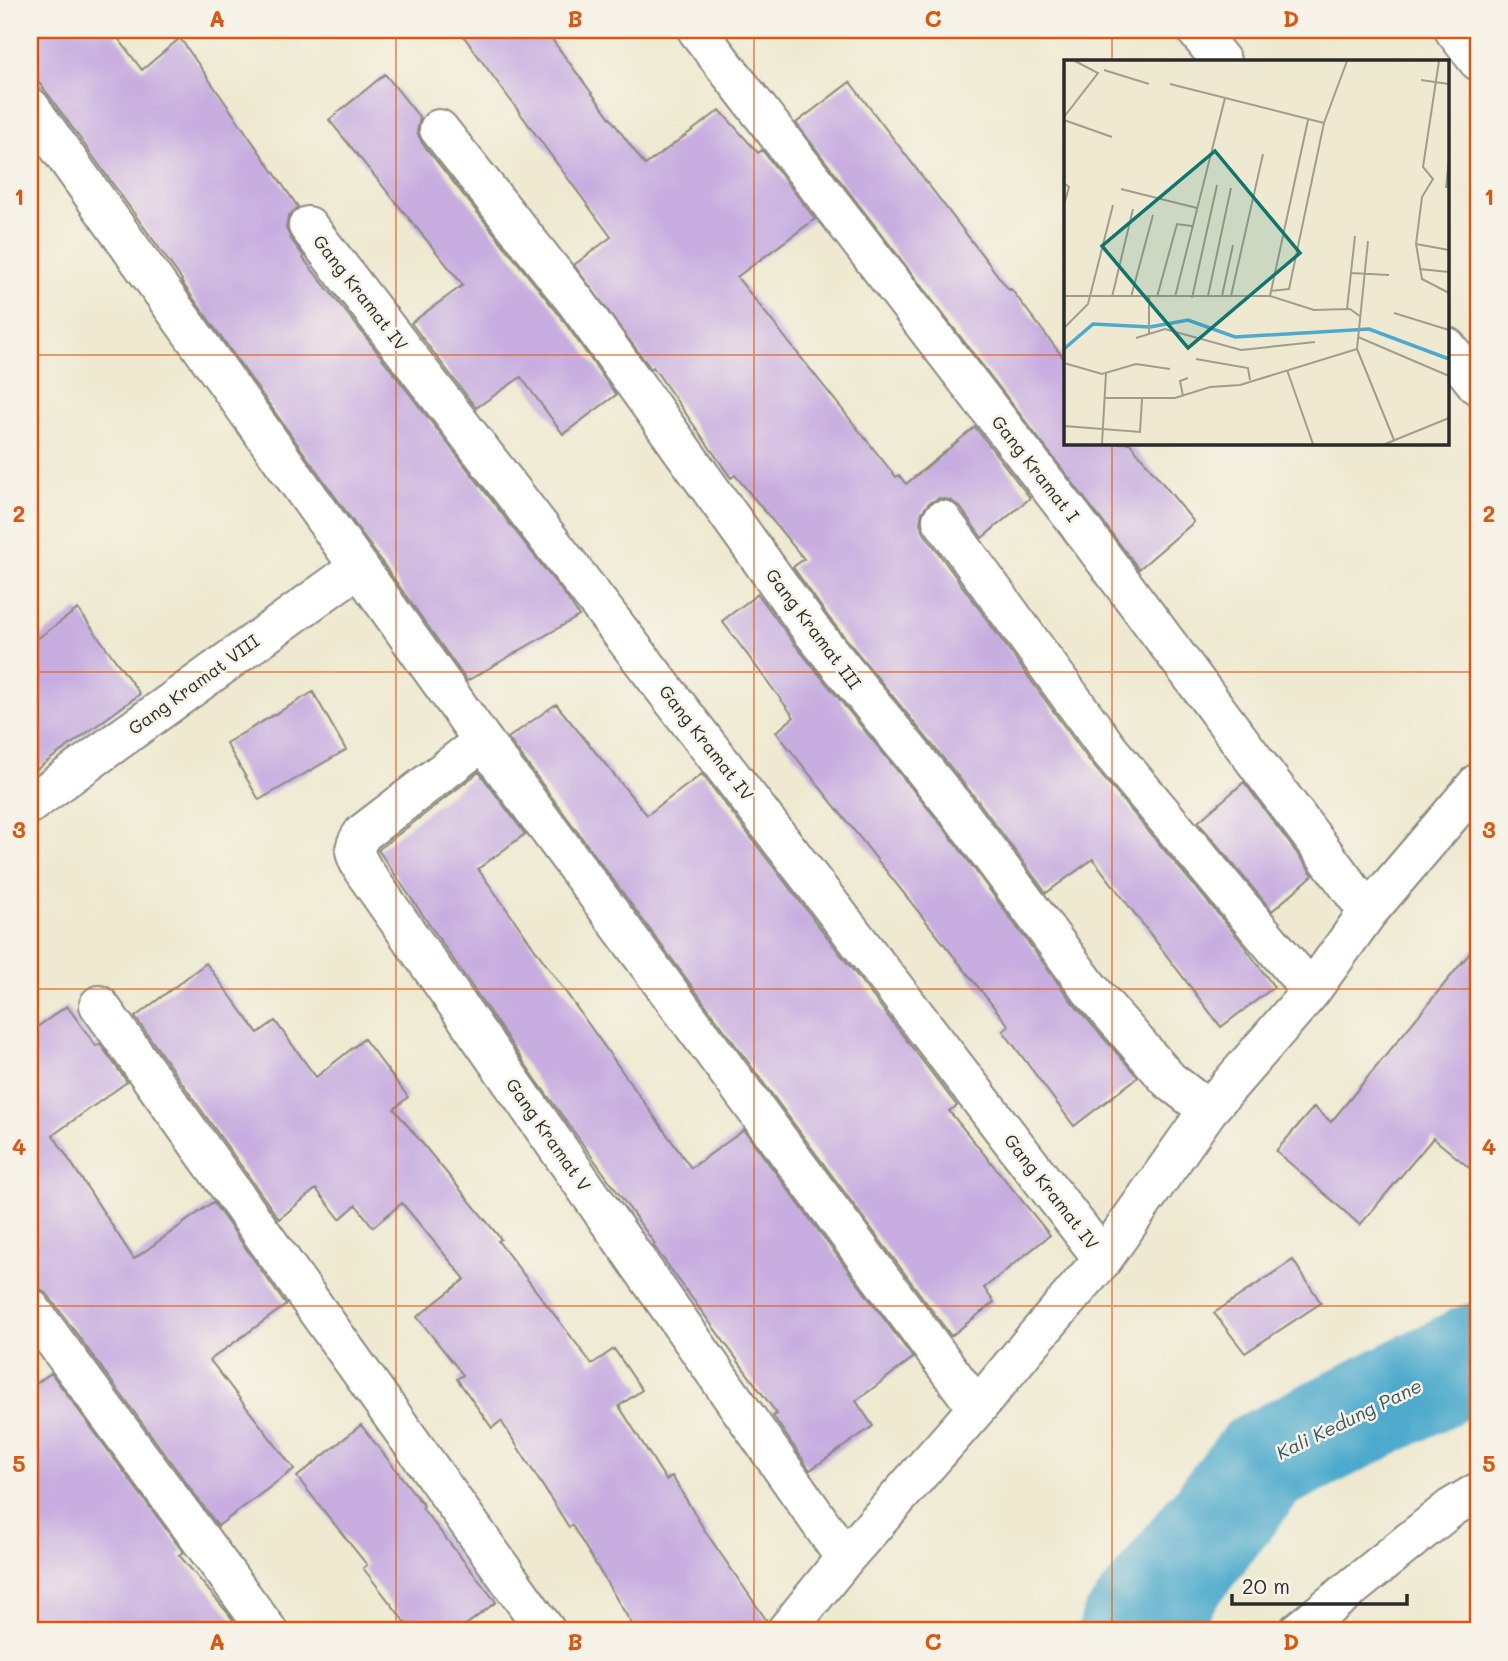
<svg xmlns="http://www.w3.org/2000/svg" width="1508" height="1661" viewBox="0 0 1508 1661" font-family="Mali,sans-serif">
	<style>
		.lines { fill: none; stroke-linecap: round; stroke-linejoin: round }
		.river { stroke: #4daacc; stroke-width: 105 }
		.building { fill: #c7ade0 }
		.minor-casing { stroke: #8c8a7e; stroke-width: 42 }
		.minor { stroke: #fff; stroke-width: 38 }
		.grid { fill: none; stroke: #df570e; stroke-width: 2; stroke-opacity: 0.55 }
		.labels { text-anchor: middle; stroke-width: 5; stroke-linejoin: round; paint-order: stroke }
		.street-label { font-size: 18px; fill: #2b2b2b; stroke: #f7f3e8 }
		.water-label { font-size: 19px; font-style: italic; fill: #375763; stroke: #f7f3e8 }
		.inset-river { fill: none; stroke: #4daacc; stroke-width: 3.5 }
		.inset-road { fill: none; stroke: #a09d8e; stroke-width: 2 }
		.view { fill: #0f766e; fill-opacity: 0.15; stroke: #0f766e; stroke-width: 3.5 }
		.inset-edge { fill: none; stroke: #2b2b2b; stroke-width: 3.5 }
		.neatline { fill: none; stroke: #df570e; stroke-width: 2.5 }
		.grid-label { font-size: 23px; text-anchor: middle; font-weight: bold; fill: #df570e }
	</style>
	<rect width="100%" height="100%" fill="#f7f3e8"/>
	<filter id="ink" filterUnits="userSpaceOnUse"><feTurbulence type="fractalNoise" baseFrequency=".0143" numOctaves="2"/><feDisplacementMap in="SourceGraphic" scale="14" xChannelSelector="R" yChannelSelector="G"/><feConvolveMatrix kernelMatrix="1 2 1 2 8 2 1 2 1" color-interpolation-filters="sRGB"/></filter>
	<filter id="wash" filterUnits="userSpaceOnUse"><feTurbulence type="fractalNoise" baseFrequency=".00686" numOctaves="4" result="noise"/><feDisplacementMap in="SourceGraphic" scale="28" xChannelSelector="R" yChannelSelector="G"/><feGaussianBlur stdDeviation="1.57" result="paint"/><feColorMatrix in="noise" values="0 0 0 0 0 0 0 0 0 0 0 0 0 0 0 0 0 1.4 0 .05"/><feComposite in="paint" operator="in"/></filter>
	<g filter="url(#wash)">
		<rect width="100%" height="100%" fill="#eee9d0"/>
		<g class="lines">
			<path class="river" d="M1131,1631L1263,1462L1478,1355"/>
		</g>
		<g id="blocks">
			<path class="building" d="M30,30H112L142,70L180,38L298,207L288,217L286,228L291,239L304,257L303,258L361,331L567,598L579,616L467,681L181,281L182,280L48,94L30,72Z
				M459,30H545L645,165L720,110L758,153L762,150L815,219L737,277L896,477L899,475L906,484L975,427L1030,498L982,538L960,507L950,500L939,498L929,503L922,512L920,523L924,533L1091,763L1240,940L1274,987L1221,1027L1093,859L1046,893L978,801L829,618L793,567L804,559L735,475L731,478L653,367L651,369L574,265L611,237Z
				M385,74L420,118L417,132L422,143L560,316L616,395L563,434L521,377L476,408L411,323L463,285L329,120Z
				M850,82L1009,290L1011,289L1065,360V443H1130L1194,522L1139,569L796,123Z
				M758,594L795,645L944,828L1072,1002L1138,1077L1074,1126L1003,1031L1009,1026L776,732L794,717L722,621Z
				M78,609L140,694L30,774V644Z
				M313,692L346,750L259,800L226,743Z
				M556,704L647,815L702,774L957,1106L949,1111L1050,1235L984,1288L994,1302L951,1336L508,738Z
				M479,772L525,834L478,869L691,1168L744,1130L913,1358L856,1401L873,1426L810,1470L773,1416L777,1414L653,1245L655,1244L537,1081L378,850Z
				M1244,782L1313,875L1272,911L1198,822Z
				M1478,943V1175L1433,1138L1360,1225L1276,1151L1314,1107L1331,1122Z
				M206,963L258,1033L275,1021L316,1077L364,1039L408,1097L394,1109L501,1239L498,1241L592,1364L614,1349L642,1390L619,1406L666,1480L672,1476L705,1531L767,1621L765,1631H636L572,1525L569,1527L501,1421L492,1428L457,1379L463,1375L417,1317L465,1279L402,1203L373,1227L356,1205L340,1219L316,1189L279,1219L135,1017Z
				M67,1006L96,1046L100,1044L127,1082L53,1135L134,1259L213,1202L286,1305L210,1360L294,1469L218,1526L48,1295L39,1288L30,1286V1032Z
				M1293,1260L1321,1303L1245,1353L1214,1313Z
				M51,1373L183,1552L179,1555L227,1612L241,1631H30V1388Z
				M361,1425L424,1506L422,1508L496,1602L458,1631H412L363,1568L367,1565L297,1477Z"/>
		</g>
	</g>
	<g filter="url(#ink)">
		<use href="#blocks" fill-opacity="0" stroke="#8c8a7e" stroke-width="2"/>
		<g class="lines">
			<defs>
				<path id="minor" d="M697,30L1078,524L1368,912
					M1196,30L1221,61
					M1454,30L1478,61
					M30,107L483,741L977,1408
					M439,129L577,303L812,631L961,815L1090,989L1169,1080L1208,1110
					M308,226L1103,1259
					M1447,347L1478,386
					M942,520L1109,750L1311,991
					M483,741L363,833C351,849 354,853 363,870L845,1558
					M30,804L359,567
					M99,1005L546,1631
					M30,1308L268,1631
					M786,1631L845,1558L977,1408L1027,1347L1103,1259L1208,1110L1311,991L1368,912L1478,783
					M1298,1631L1451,1508L1478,1492"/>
			</defs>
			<use href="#minor" class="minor-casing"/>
			<use href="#minor" class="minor"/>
		</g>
	</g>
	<path class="grid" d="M396,30V1631M754,30V1631M1112,30V61M30,355H1065M1447,355H1478M1112,443V1631M30,672H1478M30,989H1478M30,1306H1478"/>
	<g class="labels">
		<g class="street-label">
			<text transform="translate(360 293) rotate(52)" y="6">Gang Kramat IV</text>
			<text transform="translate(1035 469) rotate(52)" y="6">Gang Kramat I</text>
			<text transform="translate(813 629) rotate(53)" y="6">Gang Kramat III</text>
			<text transform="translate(194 685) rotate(-36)" y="6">Gang Kramat VIII</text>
			<text transform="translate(706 743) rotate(52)" y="6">Gang Kramat IV</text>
			<text transform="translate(548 1135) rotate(55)" y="6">Gang Kramat V</text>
			<text transform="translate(1051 1192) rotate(52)" y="6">Gang Kramat IV</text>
		</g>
		<g class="water-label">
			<text transform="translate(1349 1419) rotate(-26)" y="7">Kali Kedung Pane</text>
		</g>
	</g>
	<g transform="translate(1064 60)">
		<rect width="385" height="385" fill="#eee9d0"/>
		<path class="inset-river" d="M0,289L29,264L86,267L124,260L171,277L305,269L385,299"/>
		<path class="inset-road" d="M375,1L359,107L369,119L358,137L352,184L358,219L385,233M40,10L85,24M357,20L385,24M106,24L260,63M0,57L34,13L11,1M0,60L48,77M244,60L206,236L250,250L286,249L297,257M0,123L5,127L0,145M382,128L385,99M57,129L133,148M304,181L293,289L330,380M352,184L385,190M355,209L385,212M287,213L325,215M206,231L225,229L260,63L283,1M0,236H206M144,236L167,128M158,236L169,185M167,236L199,94M48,237L69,149M67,237L89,155M93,237L113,164L128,166M111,237L161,38M128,238L153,125M283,249L291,176M330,253L385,270M0,268L24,244L49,145M85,274V237M294,277L385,316M72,278L101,269L177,290L251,282M132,299L184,308L186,320M0,303L38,314L72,304L106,309M223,310L249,384M119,336L116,321L124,318M41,338H111L146,327L176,325L293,289M0,366L76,372L78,339M38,384L42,313M321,384L385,358"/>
		<path class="view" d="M151,91L236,193L124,288L38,186Z"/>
		<rect width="385" height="385" class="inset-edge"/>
	</g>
	<rect width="1508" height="1661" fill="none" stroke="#f7f3e8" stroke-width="77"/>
	<path d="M1232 1594v10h175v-10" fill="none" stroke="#2b2b2b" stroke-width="3.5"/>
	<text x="1242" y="1594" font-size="21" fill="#2b2b2b" stroke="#f7f3e8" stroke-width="5" paint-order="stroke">20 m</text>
	<rect x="38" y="38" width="1432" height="1584" class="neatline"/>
	<g class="grid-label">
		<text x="217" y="27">A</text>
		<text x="575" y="27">B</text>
		<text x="933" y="27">C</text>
		<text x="1291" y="27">D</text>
		<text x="19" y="205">1</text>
		<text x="1489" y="205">1</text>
		<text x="19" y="522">2</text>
		<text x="1489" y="522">2</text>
		<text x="19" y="838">3</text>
		<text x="1489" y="838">3</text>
		<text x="19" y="1155">4</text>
		<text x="1489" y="1155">4</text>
		<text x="19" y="1472">5</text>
		<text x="1489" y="1472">5</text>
		<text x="217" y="1650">A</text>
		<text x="575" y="1650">B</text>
		<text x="933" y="1650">C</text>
		<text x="1291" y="1650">D</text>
	</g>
</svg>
